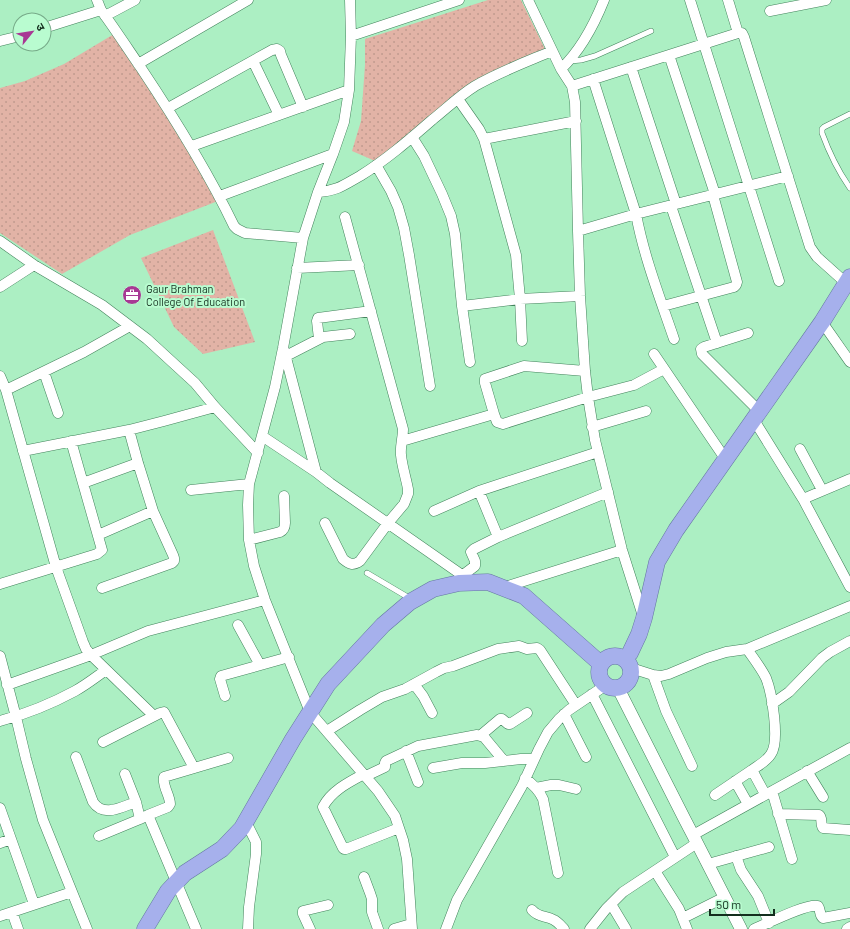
<svg xmlns="http://www.w3.org/2000/svg" width="850" height="929" viewBox="0 0 850 929" font-family="Barlow,'Noto Sans Devanagari',sans-serif">
	<style>
		.park { fill: url(#park-dots) }
		.lines { fill: none; stroke-linecap: round; stroke-linejoin: round }
		.service-casing { stroke: #43835c; stroke-width: 6 }
		.minor-casing { stroke: #43835c; stroke-width: 11 }
		.tertiary-casing { stroke: #43835c; stroke-width: 13 }
		.trunk-casing { stroke: #6476a1; stroke-width: 17 }
		.service { stroke: #fff; stroke-width: 5 }
		.minor { stroke: #fff; stroke-width: 10 }
		.tertiary { stroke: #fff; stroke-width: 12 }
		.trunk { stroke: #a6b0ec; stroke-width: 16 }
		.labels { text-anchor: middle; stroke-width: 4; stroke-linejoin: round; paint-order: stroke }
		.poi-label { font-size: 11px; fill: #142e1e; stroke: #b9fcd0; text-anchor: start }
	</style>
	<defs>
		<pattern id="park-dots" width="8" height="8" patternUnits="userSpaceOnUse"><rect width="8" height="8" fill="#e2b3a6"/><path d="M2 2h.1M6 6h.1" fill="none" stroke="#c19a8e" stroke-width="1.8" stroke-linecap="round"/></pattern>
	</defs>
	<rect width="100%" height="100%" fill="#acefc3"/>
	<path class="park" d="M488,0H521L545,49L479,79L375,161L352,151L361,121L365,65V39Z
		M114,34L192,155L218,201L130,235L62,274L0,233V88L25,81L64,64Z
		M213,230L255,342L203,354L174,327L141,258Z"/>
	<g class="lines">
		<defs>
			<path id="service" d="M570,61L581,60L595,56L651,31
				M850,114L824,127L822,129V133C829,152 838,171 850,188
				M367,573L411,599"/>
			<path id="minor" d="M97,0L101,10C115,29 128,49 141,68C175,119 207,170 234,226L237,229L245,233L303,238
				M350,0L351,36L349,90L344,122L333,154L318,192L303,238L283,348L275,387L249,484L248,505L249,540L254,566L265,600L310,712L378,791L395,816L403,840L407,859L412,929
				M528,0L561,69L572,86L575,102L578,231L580,296L585,371L588,397L595,440L622,550L643,616
				M690,0L779,281
				M728,0L738,33
				M770,11L826,0
				M105,16L135,0
				M44,28L101,10
				M351,36L459,0
				M0,41L20,36
				M669,55L715,194
				M253,61L279,115
				M138,64L248,0
				M631,67L676,204
				M561,69C581,50 594,25 604,0
				M593,79L636,214C644,257 660,298 674,339
				M572,86L738,33H742L744,37L810,247L817,257L846,283L849,287
				M458,99L479,129L484,139L516,255L520,299L522,341
				M168,108L272,50L277,49L280,51L281,55L303,107
				M412,137L424,156L442,194L451,216L455,234L462,306L470,362
				M484,139L576,121
				M192,146L349,90
				M376,165L391,191L398,207L404,228L409,255L430,386
				M318,192C337,191 344,185 360,176C386,160 409,140 432,120C446,109 459,96 475,86C499,72 526,62 552,51
				M220,196L333,154
				M671,206L717,343
				M578,231L636,214L788,176
				M0,241L34,265L102,305L147,339L195,383L215,407L258,453
				M297,268L359,265
				M0,287L34,265
				M462,306L520,299L580,296
				M663,306L734,287L736,285L737,282L713,195
				M822,322L850,362
				M748,333L704,347L701,349L702,354L760,412
				M319,339L317,321L318,318L371,311
				M284,350L316,472
				M654,354L726,460
				M286,356L323,337L350,334
				M44,372L58,413
				M0,376L6,390L56,567L83,642L86,649L91,655L154,716
				M6,390L84,352L130,326
				M494,414L485,383V379L524,366L585,371
				M754,420L803,499L850,587
				M592,427L646,411
				M262,436L316,472L330,483L472,582
				M402,441L494,414L497,422L503,424L506,423L588,397L634,385L664,369
				M800,449L822,490
				M23,451L129,430L164,421L215,407
				M83,483L138,463
				M191,490L249,484
				M479,491L498,537
				M803,499L850,479
				M434,511L479,491L598,452
				M325,523L343,559C349,564 353,566 360,561L388,523L404,504L408,494V489C406,478 402,466 401,455C400,446 403,438 403,429L345,217
				M98,535L153,511
				M249,540L280,532C284,530 285,528 285,523L284,496
				M463,575L475,566V561L471,552L474,549L498,537L608,492
				M0,584L97,554L102,550L71,441
				M102,588L172,563L174,561V558L173,555L153,511L138,463L129,430
				M502,588L622,550
				M238,625L260,665
				M747,649C754,659 761,668 766,678C772,693 780,741 771,754C767,761 759,765 752,770L765,794
				M0,656L16,717L26,759L43,820L87,929
				M631,668L653,675L661,676L669,674L707,658L726,652L747,649L850,606
				M653,675L666,711L692,766
				M414,684L423,696L432,713
				M7,685L91,655L148,631L265,600
				M592,694L675,857
				M225,696L220,679L221,676L289,657
				M772,704L789,692L822,658L830,652L850,641
				M564,714L586,757
				M0,721C26,714 51,704 75,691C86,685 96,677 106,670
				M327,731L360,710L382,697L405,689L436,672L444,668L453,666L498,649L519,646L527,649L537,648L540,650L576,705
				M481,735L500,719H502L508,724H510L527,713
				M103,742L160,713L164,712L194,768
				M406,751L418,782
				M76,757L93,802C104,818 121,807 136,802L140,819L148,815L196,929
				M433,768L462,763H485L521,759H534
				M807,771L823,797
				M125,774L136,802
				M364,774C349,782 331,791 323,807L343,848L344,849H346L399,828
				M366,776L385,767V763L386,761L418,746L477,735L484,737L504,761
				M525,778C533,785 539,790 543,799L558,873
				M735,781L748,804
				M536,788L551,785H559L576,789
				M772,791L792,859
				M715,795L752,770
				M0,808L34,904
				M778,814L819,815C823,818 820,824 823,828L850,830
				M148,815L168,807L170,804C170,795 162,786 164,777L228,758
				M246,822L256,842V854L249,907L248,929
				M693,835L850,748
				M99,836L140,819
				M0,843L11,839
				M736,856L741,870L758,896L769,923
				M708,864L769,847
				M655,871L679,909L687,929
				M364,877L370,893L372,899V912L378,929
				M611,904L626,929
				M532,910C539,918 545,915 554,920C558,922 561,926 564,929
				M12,912L18,929
				M0,916L72,892
				M683,918L725,897
				M310,929L303,914V911L328,905
				M394,929L411,924
				M446,929L457,900L522,786L539,749L548,732L559,719L569,710L606,685
				M590,929L606,909L623,892L697,843
				M754,929C766,924 807,903 818,906C821,910 819,915 823,918L850,913
				M847,929L850,927"/>
			<path id="tertiary" d="M618,688L684,818L697,843L741,929"/>
			<path id="trunk" d="M599 672a16 16 0 1 1 32 0a16 16 0 1 1-32 0Z
				M625,659L630,653L639,634L644,618L657,562L676,530L822,322L850,277
				M145,929L168,891L185,873L222,849L242,828L293,739L328,684L383,625L410,602L433,589L459,583L488,582L524,596L601,664"/>
		</defs>
		<use href="#service" class="service-casing"/>
		<use href="#minor" class="minor-casing"/>
		<use href="#tertiary" class="tertiary-casing"/>
		<use href="#trunk" class="trunk-casing"/>
		<use href="#service" class="service"/>
		<use href="#minor" class="minor"/>
		<use href="#tertiary" class="tertiary"/>
		<use href="#trunk" class="trunk"/>
	</g>
	<defs>
		<symbol id="office-disc" viewBox="-11 -11 22 22"><circle r="9.5" fill="#a83894" stroke="#b9fcd0"/><path d="M-6-3h4V-5.5h4V-3h4V5H-6ZM-1-4.5V-3h2v-1.5ZM-6 0V1H6V0Z" fill="#fff"/></symbol>
	</defs>
	<g fill-rule="evenodd">
		<use href="#office-disc" x="121" y="284" width="22" height="22"/>
	</g>
	<g class="labels">
		<g class="poi-label">
			<text x="146" y="293">Gaur Brahman<tspan x="146" dy="13">College Of Education</tspan></text>
		</g>
	</g>
	<g transform="translate(32 32) rotate(60)"><circle r="19" fill="#b9fcd0" stroke="#77aa89"/>
	<path d="M0-3L7 15L0 10L-7 15Z" fill="#a83894"/>
	<text y="-6" font-size="11" font-weight="bold" text-anchor="middle" fill="#142e1e">उ</text>
	</g>
	<path d="M710 909v6h64v-6" fill="none" stroke="#142e1e" stroke-width="2"/>
	<text x="716" y="909" font-size="12" fill="#142e1e" stroke="#b9fcd0" stroke-width="3" paint-order="stroke">50 m</text>
</svg>
